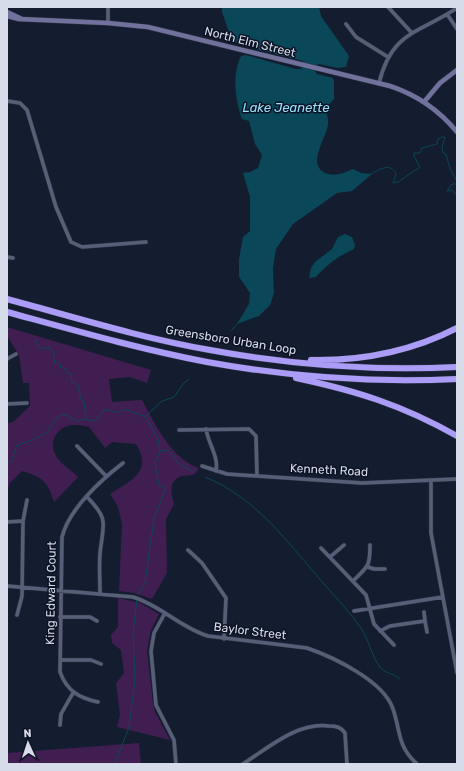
<svg xmlns="http://www.w3.org/2000/svg" width="464" height="771" viewBox="0 0 464 771" font-family="Rubik,sans-serif">
	<style>
		.green { fill: #401e51 }
		.water { fill: #0a4758 }
		.lines { fill: none; stroke-linecap: round; stroke-linejoin: round }
		.stream { stroke: #0a4758; stroke-width: 1 }
		.street-casing { stroke: #323545; stroke-width: 4.5 }
		.secondary-casing { stroke: #323545; stroke-width: 5.5 }
		.highway-casing { stroke: #323545; stroke-width: 7 }
		.street { stroke: #565f77; stroke-width: 3.5 }
		.secondary { stroke: #70729d; stroke-width: 4.5 }
		.highway { stroke: #ab9df7; stroke-width: 6 }
		.labels { text-anchor: middle; stroke-width: 3; stroke-linejoin: round; paint-order: stroke }
		.street-label { font-size: 12px; fill: #d7dcea; stroke: #0c1325 }
		.water-label { font-size: 13px; font-style: italic; fill: #97e1fb; stroke: #0c1325 }
	</style>
	<rect width="100%" height="100%" fill="#141c2f"/>
	<path class="green" d="M7,327L151,370L147,383L130,377L109,379L112,402L142,400C156,425 171,459 199,468L195,474C190,476 186,475 182,476C168,480 171,494 174,504L166,519L167,573L152,599L134,593L119,591L122,524L118,507L110,494C131,480 153,472 136,444L112,442L105,448L89,427C85,426 80,425 76,425C60,424 48,439 55,454C59,463 71,470 78,477L54,502C47,480 43,478 22,471L10,483L7,491V423L13,422L30,406L29,383H23L19,355L7,336Z
		M118,598L140,603L159,614L151,630L147,650L153,703L155,712L170,740L117,727L120,715L116,683L124,673L121,650L112,643L111,635L118,627Z
		M139,743L141,764H7V753Z"/>
	<path class="water" d="M222,7H319L321,16L349,56L346,67L337,68L319,64L317,65L315,71L317,74L333,78L334,81V99L326,108C326,113 329,119 328,124C327,138 306,163 325,173C335,177 344,173 353,169L361,173L372,174L352,191L337,193L293,224L276,249L273,268L274,293L270,305L259,316L237,324L249,304L250,293L239,277V259L243,237L250,231V197L243,173L250,172L258,168L262,155L255,144L249,121L242,119C235,100 232,74 241,56L246,55L296,69H301L304,65L303,61L259,50L232,41L222,12Z
		M345,234L352,237L355,245L354,249C338,256 328,264 316,277L309,278L311,268L315,262L332,249L338,237Z"/>
	<g class="lines">
		<path class="stream" d="M371,174C381,169 390,162 396,174L393,183L398,182L420,167L414,156V153H420L422,148L437,144L438,139L442,137H445L442,147L443,153L446,154L450,169L457,181
			M457,184H452L447,191L452,190L457,196
			M231,331L238,323
			M35,339L38,347L43,349L49,347L55,355L53,357L55,363L60,364L61,368H64L67,373L72,374L71,381L80,387L78,389L80,393V399L84,402L86,418
			M146,416L162,401L174,397L184,383L189,379
			M160,451L168,450L180,465L193,471
			M7,461L11,462L17,445C26,443 39,438 47,432C56,423 57,406 76,421L86,419L92,421L96,420L103,411L107,409C113,412 119,414 124,409L146,417L158,439L160,451L155,464L159,485L166,488L154,518L145,583L138,595
			M205,477C257,498 288,543 324,584C337,599 350,612 361,628C369,640 371,655 380,667C385,674 394,673 400,679
			M115,764L129,727L133,696L135,679L133,633L137,600"/>
		<defs>
			<path id="street" d="M108,7V23
				M388,7L411,32
				M447,14L457,29
				M346,24L356,37L388,57
				M379,83C392,31 418,34 457,8
				M7,101L20,103L27,110L56,207L71,242L82,247L146,242
				M7,257L13,258
				M7,359L16,354
				M7,404L27,403
				M206,429C208,443 219,457 216,471
				M179,430L249,429L256,436L257,476
				M77,446L106,476
				M202,466L227,474L362,483L457,479
				M431,480V533L457,673
				M87,497C110,520 103,524 100,553C99,566 100,580 100,593
				M7,522L23,521
				M321,548L366,595L374,624L394,645
				M188,550L202,563L226,598L224,639
				M330,557L344,545
				M368,567L374,569H385
				M353,581C368,566 370,567 370,545
				M7,586L133,597C160,605 181,628 208,636L307,648C333,657 384,681 393,709C401,732 397,746 417,764
				M354,611L443,597
				M424,612L425,621
				M165,613L154,633L151,651L156,705L174,740L176,764
				M17,615L22,596L23,521L27,500
				M60,617H90L97,621
				M380,631L390,626L425,621L427,632
				M60,660H91L101,664
				M98,702C79,698 67,691 60,672L62,537C69,509 101,480 123,463
				M60,725L61,714L73,693
				M243,764C268,748 297,722 329,726C336,726 341,727 345,733L347,764"/>
			<path id="secondary" d="M7,12L22,19
				M7,16L19,19L108,23L148,27L390,86C417,95 439,110 457,132
				M424,102L440,83L457,70"/>
			<path id="highway" d="M7,299C74,317 141,338 210,350C291,365 374,371 457,367
				M7,312C73,330 139,349 207,362C289,377 373,383 457,379
				M311,360C362,361 412,351 457,328
				M296,378C357,391 402,405 457,436"/>
		</defs>
		<use href="#street" class="street-casing"/>
		<use href="#secondary" class="secondary-casing"/>
		<use href="#highway" class="highway-casing"/>
		<use href="#street" class="street"/>
		<use href="#secondary" class="secondary"/>
		<use href="#highway" class="highway"/>
	</g>
	<g class="labels">
		<g class="street-label">
			<text transform="translate(250 42) rotate(14)" y="4">North Elm Street</text>
			<text transform="translate(231 340) rotate(9)" y="4">Greensboro Urban Loop</text>
			<text transform="translate(329 470) rotate(3)" y="4">Kenneth Road</text>
			<text transform="translate(51 593) rotate(-89)" y="4">King Edward Court</text>
			<text transform="translate(250 631) rotate(7)" y="4">Baylor Street</text>
		</g>
		<g class="water-label">
			<text x="286" y="112">Lake Jeanette</text>
		</g>
	</g>
	<rect width="464" height="771" fill="none" stroke="#d7dcea" stroke-width="16"/>
	<g transform="translate(28 743) rotate(357)" stroke="#0c1325" stroke-width="3" paint-order="stroke">
	<path d="M0-3L7 15L0 10L-7 15Z" fill="#d7dcea"/>
	<text y="-6" font-size="11" font-weight="bold" text-anchor="middle" fill="#d7dcea">N</text>
	</g>
</svg>
